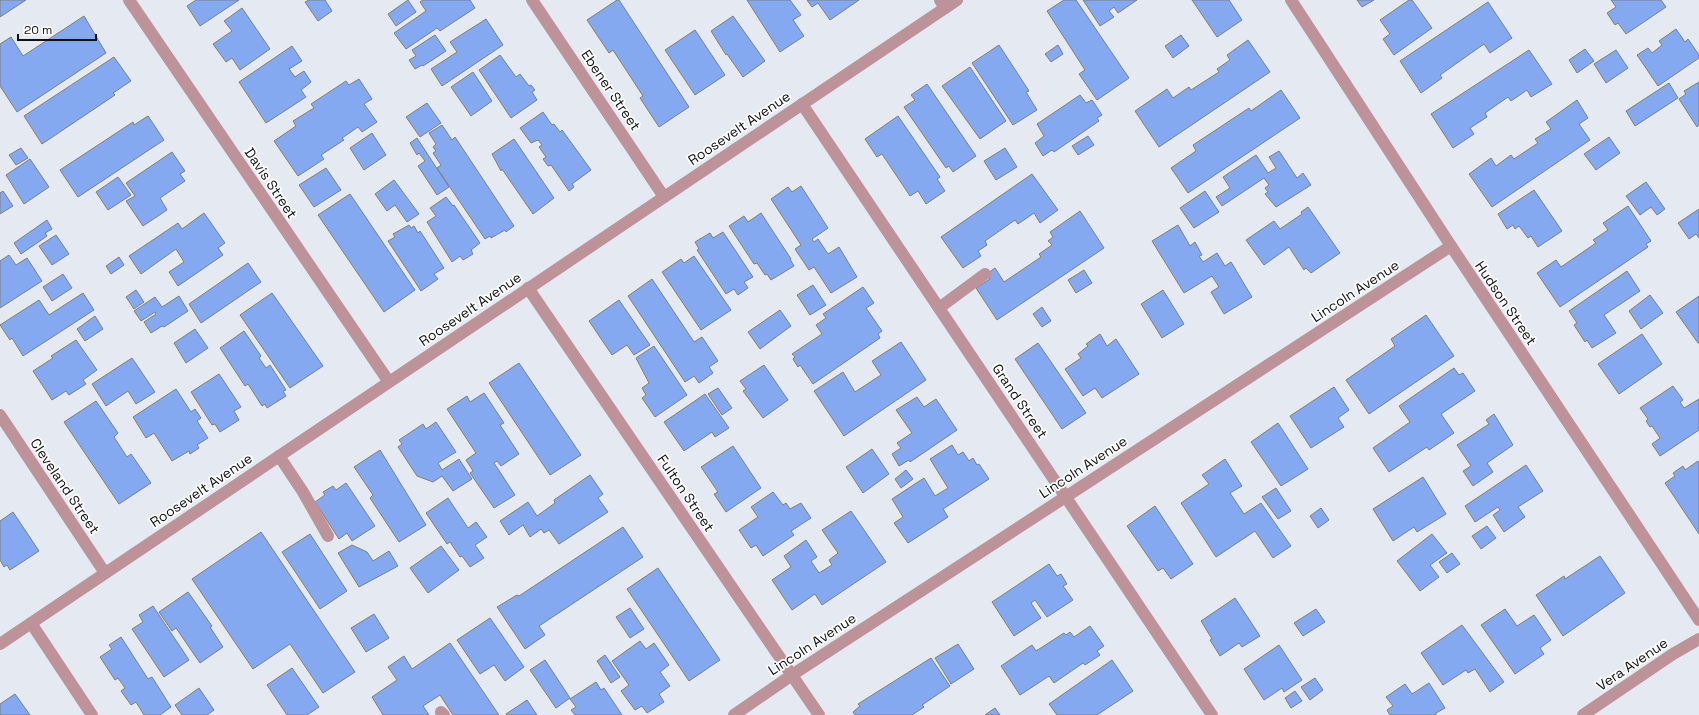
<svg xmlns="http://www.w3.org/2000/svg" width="1699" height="715" viewBox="0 0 1699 715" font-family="'Space Grotesk',sans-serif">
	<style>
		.building { fill: #85a9f0; stroke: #7b7f87 }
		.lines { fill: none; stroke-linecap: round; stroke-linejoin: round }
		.service { stroke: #bd9399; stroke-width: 12 }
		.minor { stroke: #bd9399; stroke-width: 12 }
		.tertiary { stroke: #bd9399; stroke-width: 12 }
		.labels { text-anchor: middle; stroke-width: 3.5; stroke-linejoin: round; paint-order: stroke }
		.street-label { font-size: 14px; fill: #0f1013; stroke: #fff }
	</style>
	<rect width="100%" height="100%" fill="#e4e9f2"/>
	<path class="building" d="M0,0H26L0,17Z
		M196,0H239L200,26L187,6Z
		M309,0H325L332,11L318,21L305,2Z
		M408,0L416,12L396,26L388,14Z
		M423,0H470L475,8L440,31L437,28L406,49L394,33L426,11L420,2Z
		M617,0H619L689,107L659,127L640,98L643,96L613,50L609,53L587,20Z
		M747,0H790L801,15L793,20L804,36L780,52Z
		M807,0H859L830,20L818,3L812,7Z
		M1064,0H1076L1129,78L1097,100L1079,74L1085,70L1047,11Z
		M1083,0H1137L1118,13L1114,7L1109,11L1114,17L1100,26Z
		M1192,0H1229L1242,20L1217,37Z
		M1357,0H1374L1362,7Z
		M1409,0H1412L1432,28L1394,55L1383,39L1390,34L1380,20Z
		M1611,0H1661L1666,7L1626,34L1618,23L1615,25L1607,13L1616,7Z
		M1488,2L1512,38L1490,53L1484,44L1440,75L1442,78L1421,93L1400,61Z
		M242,8L270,49L240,70L232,58L226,62L213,44L232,31L224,21Z
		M84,16L106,53L17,112L0,86V44L11,37L23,56Z
		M733,16L765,61L743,77L727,54L726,55L711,31Z
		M486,19L503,45L442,86L431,69L457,52L450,42Z
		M1676,29L1685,42L1688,39L1699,55V58L1658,86L1637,55L1648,48L1652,53L1662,45L1659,41Z
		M695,30L725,75L695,95L665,50Z
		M435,35L446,51L423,66L422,65L415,69L409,60L416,56L412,50Z
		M1181,35L1189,46L1173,58L1165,46Z
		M1248,40L1270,72L1159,147L1135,111L1167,89L1173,98L1189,87L1191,90L1219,72L1217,69L1230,60L1227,55Z
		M999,45L1029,91L1026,92L1037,110L1013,125L972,63Z
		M1058,45L1063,54L1051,62L1045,54Z
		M292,46L302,61L289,69L295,77L304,71L311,82L301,90L306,97L266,123L239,82Z
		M1585,49L1594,61L1577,73L1569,60Z
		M1529,50L1552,84L1531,97L1527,90L1511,101L1508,97L1485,113L1487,117L1470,128L1474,134L1453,148L1431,114Z
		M1616,50L1628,68L1606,83L1594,64Z
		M500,55L516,77L520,74L529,86L531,85L535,90L532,92L537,100L511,118L479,70Z
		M114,57L131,81L113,93L115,95L42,144L24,116Z
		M970,67L1006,121L980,139L942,86Z
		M473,72L492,101L471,116L451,87Z
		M359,79L372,99L364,104L377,122L362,132L358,127L342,138L344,140L321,155L324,159L298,176L274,141L296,126L293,121L314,108L311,104L346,81L349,85Z
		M1699,82V125L1697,127L1679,99L1686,94L1684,91Z
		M1669,83L1678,98L1635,126L1626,111Z
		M927,84L976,156L953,172L949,166L946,168L904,107L915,100L911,95Z
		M1281,90L1300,118L1188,193L1171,168L1196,151L1193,145L1249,108L1251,111Z
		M1080,95L1086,103L1092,100L1102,115L1097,118L1099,121L1054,152L1052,150L1043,156L1035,143L1044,136L1037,124Z
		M1577,100L1588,118L1579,124L1590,140L1492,207L1469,174L1491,158L1496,166L1511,155L1514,159L1538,143L1535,139L1551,129L1546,122Z
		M427,103L441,123L420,137L406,117Z
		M543,112L552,125L554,124L560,132L562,130L591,170L572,184L574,187L569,191L551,165L548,166L543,159L546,157L539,147L542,145L538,140L531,143L520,128Z
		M148,116L164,140L78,197L60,170L133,122L134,125Z
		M898,116L940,177L937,179L945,191L926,204L918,191L910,196L882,154L877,157L865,139Z
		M442,125L452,140L455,137L514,226L506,232L505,230L491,238L490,236L485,239L437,168L441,165L433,153L436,151L433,147L436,144L429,133Z
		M372,133L386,155L364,170L350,148Z
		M1088,136L1094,145L1078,155L1072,146Z
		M1609,137L1620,153L1596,170L1584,154Z
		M417,138L449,187L437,195L418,166L425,161L419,153L417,155L410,143Z
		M514,139L554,198L533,214L502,169L501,171L492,154Z
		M21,148L28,158L16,165L9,155Z
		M1005,148L1017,167L996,180L984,161Z
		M1279,151L1297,178L1303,173L1311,185L1276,207L1265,194L1268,192L1265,188L1269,185L1264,178L1222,206L1216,197L1230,188L1223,177L1256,155L1268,173L1276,168L1269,157Z
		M172,152L185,171L180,174L185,181L160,198L167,210L143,226L126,201L135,196L126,183Z
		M30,159L49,187L24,204L6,175Z
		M326,168L341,190L314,207L299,185Z
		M1032,174L1058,210L1040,223L1034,213L1018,224L1015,220L985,241L987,245L978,251L981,256L963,268L941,237Z
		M118,177L131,195L108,210L96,192Z
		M394,180L419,214L407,222L395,205L387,211L375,194Z
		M1646,182L1665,209L1657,215L1651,207L1640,215L1626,196Z
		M801,186L828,228L812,239L814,242L818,239L828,254L839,247L857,277L831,293L814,267L809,270L795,249L801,245L771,199L788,187L792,192Z
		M1534,190L1562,231L1538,247L1531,236L1528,238L1519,226L1515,229L1513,225L1507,229L1498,214Z
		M3,191L13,206L0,214V193Z
		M1205,191L1219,212L1194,228L1180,208Z
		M350,194L415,290L384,312L318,215Z
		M446,197L453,206L454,205L480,243L471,250L473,254L463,260L460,256L452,262L427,222L436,216L430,208Z
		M1628,206L1651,241L1646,244L1648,247L1560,307L1537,273L1556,260L1561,267L1596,243L1593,240L1608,230L1603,223Z
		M1308,207L1340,253L1311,273L1306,268L1304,270L1289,247L1264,265L1246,240L1274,221L1280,229L1302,214L1301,212Z
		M1699,209V238L1696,234L1689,239L1678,223Z
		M1080,211L1104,248L997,320L976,288L990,279L987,274L995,268L1004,282L1041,257L1039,254L1052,245L1048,241L1053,237L1050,232Z
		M204,213L225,243L218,248L223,255L178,286L169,272L184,262L176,249L141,274L129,256L178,223L182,229Z
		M761,213L791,259H790L794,266L771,280L767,274L765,275L757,263L754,264L729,226L744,216L748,222Z
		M47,220L52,229L45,233L47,236L21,254L14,243Z
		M409,225L411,228L414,226L418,233L420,231L444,268L434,274L438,279L421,291L388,241L395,237L393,234Z
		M1178,225L1190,246L1195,242L1202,255L1199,256L1203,262L1217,253L1225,266L1231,262L1252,297L1224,314L1211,292L1219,287L1212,276L1184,293L1152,241Z
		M723,232L753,277L744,282L748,288L738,295L734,289L726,294L697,250L699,249L695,242L710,233L713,238Z
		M56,235L69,254L52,265L39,246Z
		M9,255L16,265L27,258L42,281L0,308V261Z
		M694,256L731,310L701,330L662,272L681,259L684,263Z
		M119,257L124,265L111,274L106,266Z
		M248,263L261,282L201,323L189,304Z
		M1084,270L1092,283L1076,293L1068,280Z
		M1627,271L1640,291L1604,315L1616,333L1592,348L1587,340L1585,342L1574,325L1577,323L1569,311Z
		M63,274L72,288L52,301L43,287Z
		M652,279L694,342L702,337L718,361L709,367L713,373L699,383L694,376L685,382L628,296Z
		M813,285L826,305L810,315L797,295Z
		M863,287L874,303L866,308L882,331L878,334L880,338L813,384L800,365L798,367L793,359L795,357L792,354L822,334L816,325L826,318L823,314Z
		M136,290L144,302L134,309L126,297Z
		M1163,290L1184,324L1162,338L1141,304Z
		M83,293L94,310L23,356L12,338L10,340L0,325L39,300L49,315Z
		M272,293L323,366L290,388L240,315Z
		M1650,295L1663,313L1641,329L1629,311Z
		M179,296L188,311L164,327L162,326L151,333L144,322L156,314L155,312L141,321L134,311L155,297L162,307Z
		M1699,296V343H1698L1676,312Z
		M619,300L650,345L634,355L627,345L612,355L589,321Z
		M1042,307L1051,321L1042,327L1033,314Z
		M780,310L791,326L760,349L748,332Z
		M1426,315L1454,356L1369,414L1346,380L1395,346L1391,339Z
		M95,316L103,329L85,341L77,329Z
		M195,329L208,348L186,363L174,343Z
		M244,331L261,356L259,358L266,368L270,365L286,390L283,391L286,396L267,408L265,404L262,406L248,384L245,386L220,348Z
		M1100,334L1107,346L1116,339L1139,374L1102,398L1095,388L1083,396L1065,369L1081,358L1078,354L1088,346L1086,344Z
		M1642,334L1662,364L1619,394L1598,364Z
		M76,340L97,370L83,380L86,384L69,395L66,391L52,400L33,371L53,358L51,356Z
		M901,342L926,380L844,436L814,391L843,372L855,392L881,375L872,361Z
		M1038,343L1086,413L1062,429L1015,359Z
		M654,346L687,395L655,417L642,398L646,395L642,388L649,383L636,358Z
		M132,358L155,392L136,404L128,391L106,406L92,384Z
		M519,363L581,455L550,475L489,383Z
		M764,365L788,400L763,418L743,391L746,389L740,381Z
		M1454,368L1459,375L1463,373L1475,391L1441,414L1454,433L1429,450L1427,447L1389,472L1373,448L1410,422L1399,406Z
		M219,374L241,407L234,411L239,420L220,432L215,424L212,425L191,392Z
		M1673,386L1683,400L1680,402L1684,408L1699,399V430L1660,456L1652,444L1660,438L1652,426L1650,427L1646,421L1648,419L1640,408Z
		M1334,387L1349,410L1338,418L1344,427L1311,448L1290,416Z
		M718,388L732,408L722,415L708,394Z
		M176,389L191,412L195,409L201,418L197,421L208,438L197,445L199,448L190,454L189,451L172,461L154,433L146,438L133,417Z
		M484,393L504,423L500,425L519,454L501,466L497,461L494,463L515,495L494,508L470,473L473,471L466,460L476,453L447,409L467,396L470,402Z
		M705,394L729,428L715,437L712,432L684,451L664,422Z
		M917,397L924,407L936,399L957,430L910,462L909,460L899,466L892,454L901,448L897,443L912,433L896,410Z
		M96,401L118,433L114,437L127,457L131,454L151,483L119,504L64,422Z
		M1494,414L1513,445L1487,463L1493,472L1473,486L1463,471L1471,466L1457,445L1489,424L1486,420Z
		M436,422L456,452L438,463L442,470L459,459L472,479L453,491L442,476L433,482L417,476L398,447L402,444L399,440L423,424L426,429Z
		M1278,423L1308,469L1281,486L1251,442Z
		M952,445L958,455L963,452L969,461L973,458L977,465L979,464L989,479L943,509L948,517L908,543L894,523L903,517L892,499L924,478L935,496L948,488L930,459Z
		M733,446L761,488L726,512L714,494L718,492L701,467Z
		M872,449L889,474L863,493L846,467Z
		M380,450L426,525L399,542L370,498L373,495L354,467Z
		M1225,459L1242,486L1230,493L1244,514L1261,503L1291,546L1273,558L1255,531L1216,557L1181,503L1209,484L1202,475Z
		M1698,461L1699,463V534L1665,483L1675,476L1673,473L1683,466L1685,470Z
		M1526,465L1543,491L1518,507L1525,517L1504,532L1493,515L1500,510L1498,507L1475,522L1465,506Z
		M906,470L913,479L901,488L895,479Z
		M590,475L603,494L598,498L608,512L559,544L549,530L544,533L541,529L530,537L523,525L509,535L500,521L528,502L537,516L555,503L554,500Z
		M1423,477L1446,514L1417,532L1414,527L1393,541L1373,509Z
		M346,483L375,526L352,541L347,533L339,539L315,502L325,495L323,492L333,486L336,490Z
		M1276,488L1291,511L1278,519L1262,497Z
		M773,492L783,505L786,503L790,509L801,503L811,518L791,531L794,535L763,556L756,545L751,548L739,530L758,517L751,507Z
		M448,498L468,528L476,522L487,537L475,545L484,558L470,567L462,556L460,557L450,542L447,544L426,513Z
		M1155,506L1193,564L1171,579L1163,568L1158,571L1127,526Z
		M1321,508L1329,520L1318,528L1310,516Z
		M851,511L886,562L822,605L815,594L792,610L772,580L791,567L784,556L806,540L817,557L811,561L819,573L832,565L829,560L838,553L822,530Z
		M13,512L39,551L10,570L7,565L4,567L0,560V521Z
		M1487,526L1496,538L1481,549L1472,536Z
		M623,527L643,557L539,626L545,635L525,649L497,607L517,595L519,596Z
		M261,532L355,672L323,693L290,644L253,669L192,579Z
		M310,534L347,591L320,609L282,552Z
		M1432,534L1447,553L1430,565L1439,577L1420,591L1397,561Z
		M352,545L367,552L373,561L389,551L398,566L359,587L338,553Z
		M441,546L459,570L428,593L410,568Z
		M1452,553L1460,564L1447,573L1439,562Z
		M1600,556L1625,593L1563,636L1536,595L1564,576L1565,579Z
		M1049,564L1057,576L1061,574L1067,584L1063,586L1073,600L1047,617L1035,600L1031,603L1041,618L1014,636L992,602Z
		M658,568L720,660L689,681L627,589Z
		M188,592L212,626L210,627L223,647L200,663L176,628L172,631L159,612Z
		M1235,598L1260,636L1242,647L1239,643L1220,656L1210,640L1212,639L1201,621Z
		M153,606L189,660L164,677L132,629L143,622L139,615Z
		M630,608L644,629L630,638L616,617Z
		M1316,609L1325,622L1303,636L1294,623Z
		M1505,609L1517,626L1534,615L1551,640L1540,648L1544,654L1515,674L1481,625Z
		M374,614L389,638L366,652L351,628Z
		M490,618L524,667L505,681L494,665L480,674L457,640Z
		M1462,625L1504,682L1490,692L1475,669L1468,673L1466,670L1443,685L1421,653Z
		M1090,626L1104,646L1097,651L1100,655L1085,665L1083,663L1054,683L1049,676L1020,695L1001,666L1032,645L1036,651L1064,633L1066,635L1070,632L1074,637Z
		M121,637L148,679L152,677L171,707L160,715H144L136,702L131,705L121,691L125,688L118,678L115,680L100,657L112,649L109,645Z
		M640,641L646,649L654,643L669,665L660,672L670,686L659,694L664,702L647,713L642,706L635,710L621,691L629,685L612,661Z
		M450,643L499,715H453L440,695L423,706L429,715H383L372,697L397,680L388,667L404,656L412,669Z
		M958,644L974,669L951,684L935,658Z
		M1279,645L1302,680L1284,692L1282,688L1264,700L1244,669Z
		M605,655L620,677L611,683L597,661Z
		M931,658L950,686L922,705L924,707L912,715H855L853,712L860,706L858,704Z
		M545,660L570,698L556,708L530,670Z
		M1112,660L1133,691L1097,715H1057L1049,704Z
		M292,668L319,707L307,715H287L267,685Z
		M1315,678L1323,690L1310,700L1301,687Z
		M596,682L601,690L604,688L622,715H575L571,710L576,707L570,699Z
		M1429,683L1445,708L1436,713V715H1390L1387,710L1393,706L1386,697L1405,684L1412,694Z
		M199,688L214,710L207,715H182L175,705Z
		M1295,691L1302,701L1291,708L1285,698Z
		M15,694L30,715H0V704Z
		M527,700L537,715H507L506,714Z
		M995,708L1000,715H985Z"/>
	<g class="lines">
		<path class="service" d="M939,308L985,274
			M279,456L303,492L328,536
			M441,712L444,715"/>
		<path class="minor" d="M129,0L389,382
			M532,0L664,197
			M940,0L945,8
			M802,104L1212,715
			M528,288L819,715
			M0,415L105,573
			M31,623L92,715
			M734,715L792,675L1451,246
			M1583,715L1673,654L1699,639"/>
		<path class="tertiary" d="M1291,0L1451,246L1699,620
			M0,644L957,0"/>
	</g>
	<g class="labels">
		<g class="street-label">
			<text transform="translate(611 90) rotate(56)" y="5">Ebener Street</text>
			<text transform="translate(739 128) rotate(-34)" y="5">Roosevelt Avenue</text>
			<text transform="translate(271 183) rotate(56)" y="5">Davis Street</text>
			<text transform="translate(1355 291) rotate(-33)" y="5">Lincoln Avenue</text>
			<text transform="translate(1506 303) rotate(56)" y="5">Hudson Street</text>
			<text transform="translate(470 309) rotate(-34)" y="5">Roosevelt Avenue</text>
			<text transform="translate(1020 401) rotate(56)" y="5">Grand Street</text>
			<text transform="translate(1083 467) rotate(-33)" y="5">Lincoln Avenue</text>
			<text transform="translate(65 486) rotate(56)" y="5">Cleveland Street</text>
			<text transform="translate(201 490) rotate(-34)" y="5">Roosevelt Avenue</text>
			<text transform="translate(686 493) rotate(56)" y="5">Fulton Street</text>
			<text transform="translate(812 644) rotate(-33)" y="5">Lincoln Avenue</text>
			<text transform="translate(1632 664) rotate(-34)" y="5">Vera Avenue</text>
		</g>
	</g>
	<path d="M18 34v6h78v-6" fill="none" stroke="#0f1013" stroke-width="2"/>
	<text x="24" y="34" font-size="12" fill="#0f1013" stroke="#ffffff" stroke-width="3" paint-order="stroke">20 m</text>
</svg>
